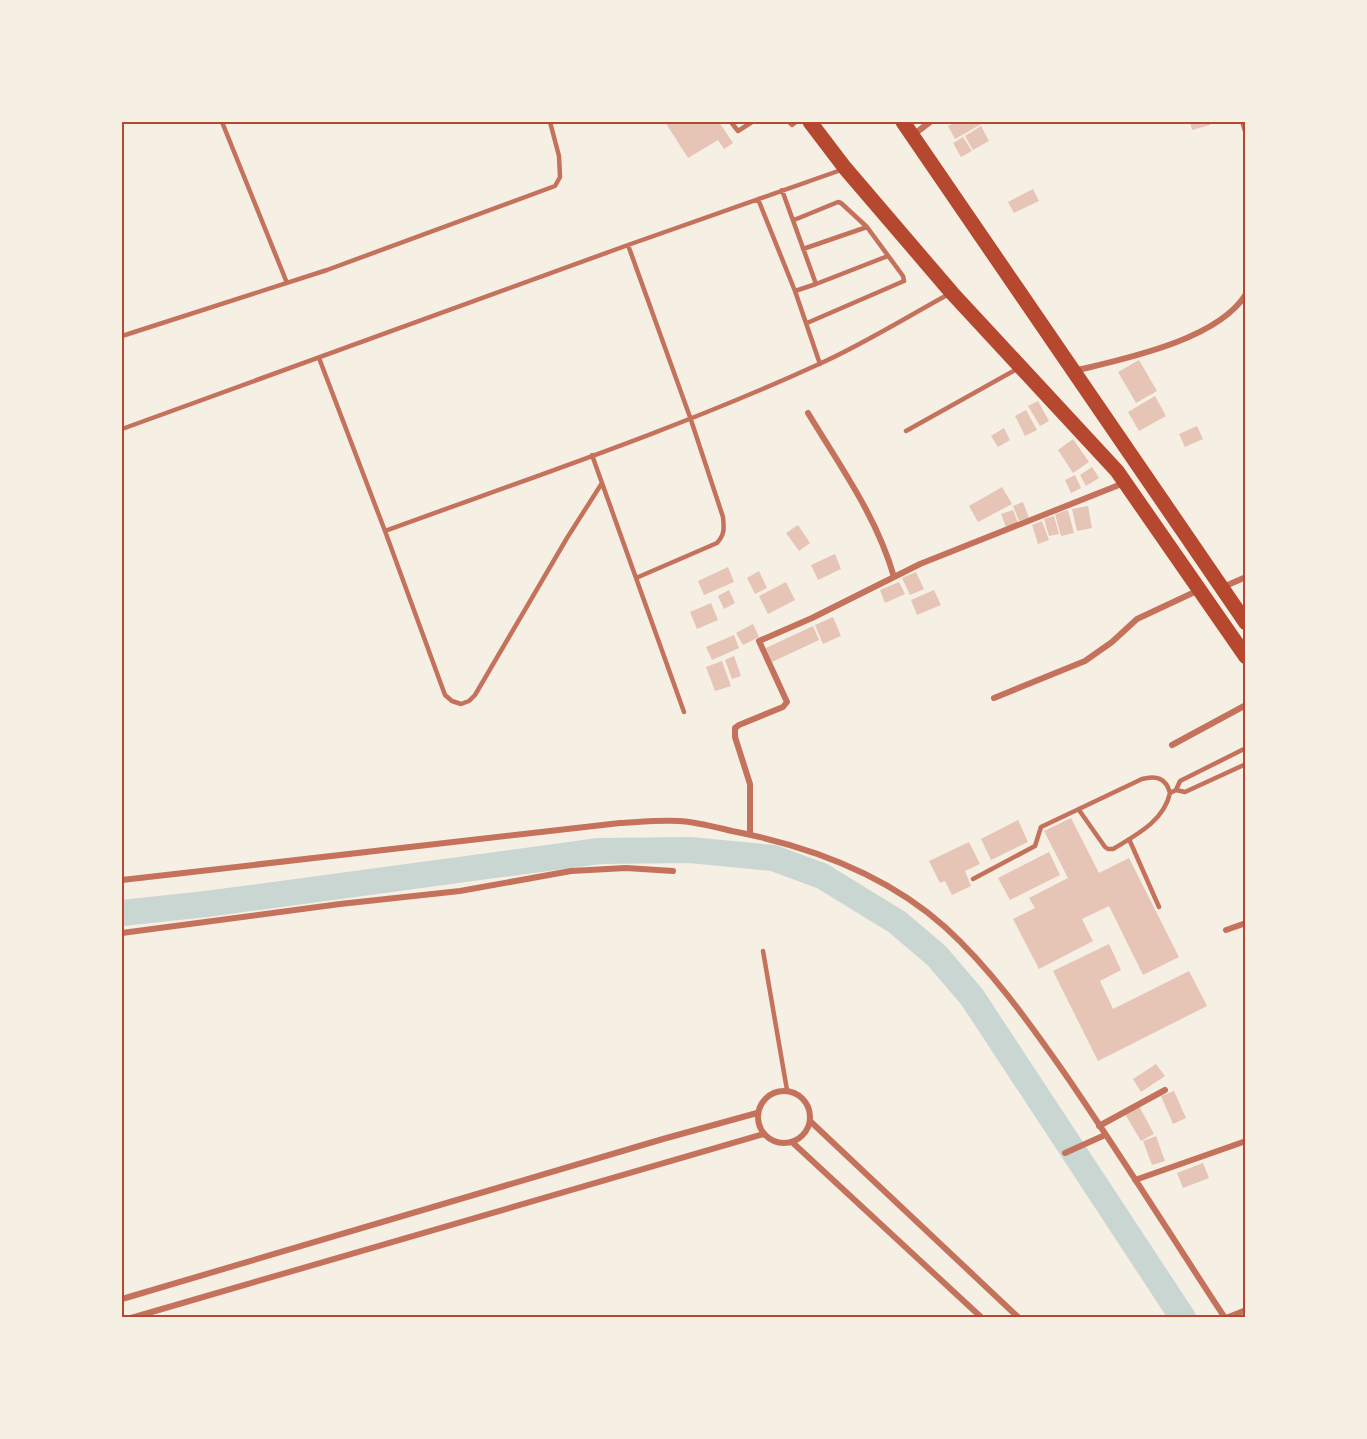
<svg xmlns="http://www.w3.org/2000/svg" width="1367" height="1439" viewBox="0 0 1367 1439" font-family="Helvetica,sans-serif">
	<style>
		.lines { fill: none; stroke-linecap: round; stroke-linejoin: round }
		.river { stroke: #c9d6d2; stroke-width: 26 }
		.building { fill: #e6c5b7 }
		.service { stroke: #c5725c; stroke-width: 4.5 }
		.minor { stroke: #c5725c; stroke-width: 6 }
		.trunk { stroke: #b5482f; stroke-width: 15 }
		.neatline { fill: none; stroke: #b5482f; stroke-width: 2 }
	</style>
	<rect width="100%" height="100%" fill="#f6efe4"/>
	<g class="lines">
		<path class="river" d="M122,913L206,904L599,851L690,850L773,858L822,876L897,922L937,956L972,997L1183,1318"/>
	</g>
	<path class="building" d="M665,122H719L733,143L724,149L718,140L688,158Z
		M956,122H985L955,139L948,126Z
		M1190,122H1210V125L1192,130Z
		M981,126L989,141L973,150L965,136Z
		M963,137L972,151L961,157L953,143Z
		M1033,189L1039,201L1014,213L1008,202Z
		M1139,360L1157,391L1136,403L1118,372Z
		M1155,396L1166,416L1139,431L1128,412Z
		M1038,401L1049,421L1040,426L1028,406Z
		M1026,410L1037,430L1025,436L1015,416Z
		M1197,426L1203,439L1185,447L1179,434Z
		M1004,428L1010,440L998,447L991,436Z
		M1073,439L1089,462L1073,473L1058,450Z
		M1092,467L1099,478L1086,486L1080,475Z
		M1075,475L1081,488L1071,493L1065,480Z
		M1002,487L1012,504L978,522L969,506Z
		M1023,502L1029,518L1019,521L1013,506Z
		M1088,506L1092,528L1077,531L1072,509Z
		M1013,510L1018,523L1006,527L1001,514Z
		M1068,510L1074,533L1061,536L1055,514Z
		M1054,516L1059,534L1049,536L1044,519Z
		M1042,521L1049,540L1038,544L1032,525Z
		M798,525L810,543L799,551L786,533Z
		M835,554L841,569L818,580L811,565Z
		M728,567L734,582L704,595L698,581Z
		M759,571L767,588L755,594L747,578Z
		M916,572L924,589L910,595L902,578Z
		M786,582L795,600L768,614L759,596Z
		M899,582L905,594L885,603L880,590Z
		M729,590L735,603L724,609L718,596Z
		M934,590L941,605L917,615L911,600Z
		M711,603L718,620L697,629L690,612Z
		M833,617L841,636L823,644L815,625Z
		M753,624L759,637L743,645L736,633Z
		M813,626L819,640L772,662L766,648Z
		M734,635L739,648L712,660L706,647Z
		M734,656L741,676L732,679L725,660Z
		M722,661L731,686L715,691L706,667Z
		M1071,818L1099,873L1129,858L1179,957L1143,975L1109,906L1082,919L1093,941L1039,969L1013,919L1035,908L1029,898L1068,878L1044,831Z
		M1018,820L1028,842L991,860L981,839Z
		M969,842L980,864L965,871L971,886L952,895L945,881L940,883L929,861Z
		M1049,852L1060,875L1010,900L998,878Z
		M1109,944L1121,970L1100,981L1113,1009L1189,971L1207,1006L1098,1061L1053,971Z
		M1156,1064L1165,1076L1141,1092L1133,1079Z
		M1174,1091L1186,1118L1173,1124L1161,1096Z
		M1139,1106L1154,1134L1141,1141L1125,1114Z
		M1156,1136L1165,1161L1152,1165L1143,1141Z
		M1203,1163L1209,1178L1183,1188L1177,1173Z"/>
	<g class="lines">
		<path class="service" d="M222,122L287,283
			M731,122L738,131L752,122
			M789,122L792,125L796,122
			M782,190L816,284L795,291L820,364
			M758,199L795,291
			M794,220L838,202L841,203L867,227L903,276L904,281L807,323
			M628,245L690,417L723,517C724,528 725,534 717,543L636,578
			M803,249L867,227
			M816,284L888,256
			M122,336L327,270L555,186L560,177L559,156L550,122
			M319,358L385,531C530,478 677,429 817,365C862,345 905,318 949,294
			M122,429L628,245L841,170
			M906,431L1017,369
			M602,483L684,712
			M385,531L445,695L452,701L461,704L469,701L475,695L567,538L602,483L592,455
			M1176,790L1185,792L1246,764
			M1079,810L1105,847L1108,849H1113C1136,835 1164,821 1170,793L1176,790L1180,781L1246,748
			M1129,839L1159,907
			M973,879L1035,846L1041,827L1142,779C1156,775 1166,778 1170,793
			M763,951L787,1090"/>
		<path class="minor" d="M1243,122L1246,132
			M913,135L930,122
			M1074,371C1124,359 1218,340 1246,294
			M808,413C840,466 877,517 894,577
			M1223,587L1246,577
			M994,698L1085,661L1112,642L1137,619L1199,590
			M1172,745L1246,705
			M750,834V784L735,737V728L739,725L783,707L787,702L759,641L812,618L920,564L1124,483
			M122,880L620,823C639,822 659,820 679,821C697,822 715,827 732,831C809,846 886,874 945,927C990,968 1028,1021 1063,1071C1119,1152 1171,1236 1225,1318
			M1226,930L1246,923
			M122,933L340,904L460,891L571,871L626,868L673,871
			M758 1117a26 26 0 1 1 52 0a26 26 0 1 1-52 0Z
			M810,1121L1019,1318
			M1099,1126L1165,1090
			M792,1142L982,1318
			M1065,1153L1105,1135
			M1135,1180L1246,1141
			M122,1299L663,1139L757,1113
			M131,1318L764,1134
			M1226,1318L1246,1310"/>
		<path class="trunk" d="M810,122L845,168L952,293L1117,471L1246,657
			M903,122L1246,623"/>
	</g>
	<rect width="1367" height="1439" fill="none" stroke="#f6efe4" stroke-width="246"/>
	<rect x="123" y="123" width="1121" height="1193" class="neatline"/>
</svg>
